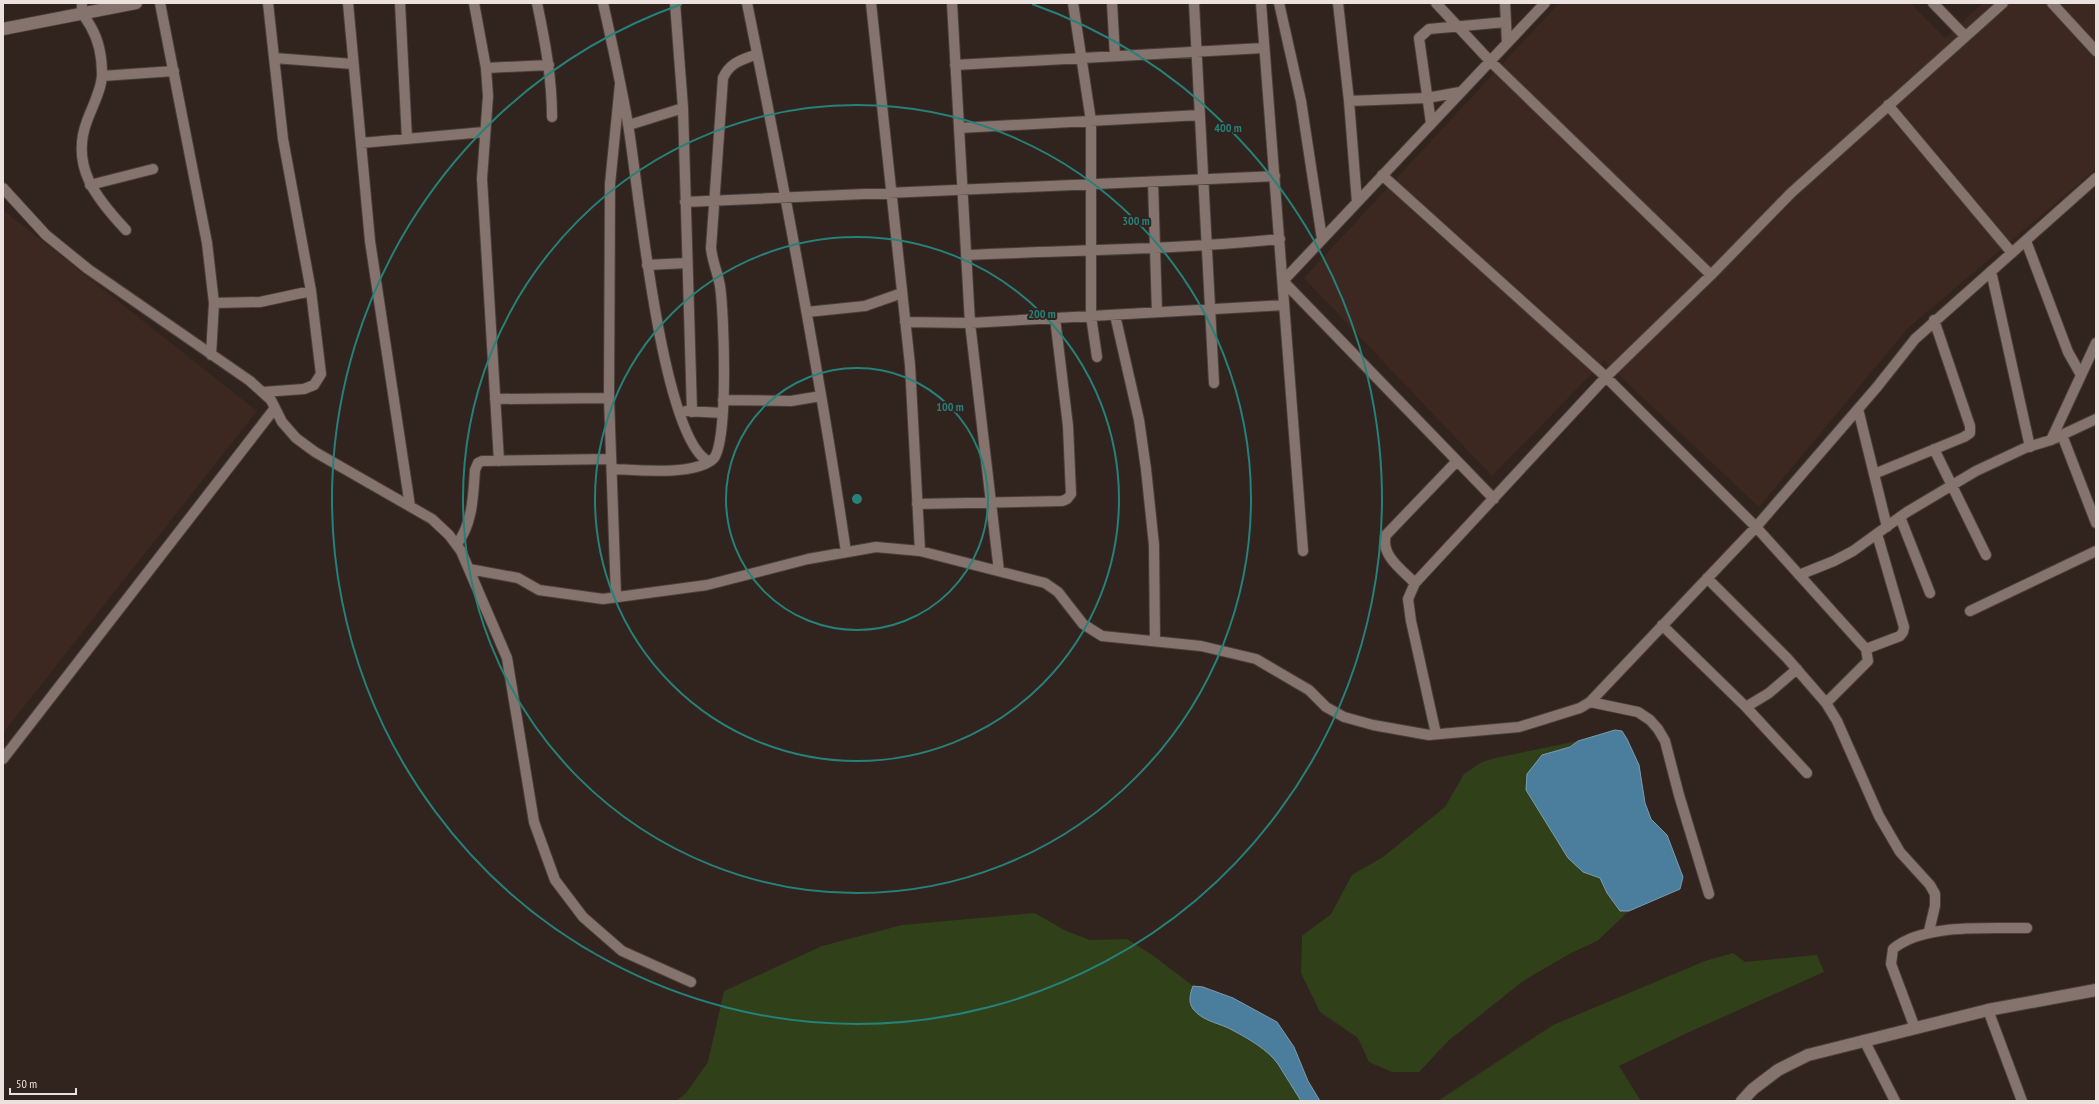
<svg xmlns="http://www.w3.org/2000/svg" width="2099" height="1104" viewBox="0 0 2099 1104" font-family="'PT Sans Narrow',sans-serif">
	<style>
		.built { fill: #3d2821 }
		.green { fill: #30411a }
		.water { fill: #4b7e9d; stroke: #7b9cb0 }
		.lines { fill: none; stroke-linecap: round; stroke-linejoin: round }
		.street-casing { stroke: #4b3f3b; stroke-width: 12 }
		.secondary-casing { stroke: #4b3f3b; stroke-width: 14 }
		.street { stroke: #85746e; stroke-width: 10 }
		.secondary { stroke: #85746e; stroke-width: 12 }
		.ring { fill: none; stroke: #258179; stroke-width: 2 }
		.centre { fill: #258179; stroke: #31231e; stroke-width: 2 }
		.ring-label { font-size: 12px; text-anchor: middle; font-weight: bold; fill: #258179; stroke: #31231e; stroke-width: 4; stroke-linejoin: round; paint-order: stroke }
	</style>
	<rect width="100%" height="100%" fill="#31231e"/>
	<path class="built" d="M1559,3H1910L1945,38L1983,3H2096V169L1908,328L1759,507L1604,361L1492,476L1304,278Z
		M3,210L257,411L3,733Z"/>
	<path class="green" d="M1578,741L1570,747L1542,755L1583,872L1600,878L1607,893L1620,911H1629L1597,941L1569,954L1523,981L1448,1041L1419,1072H1392L1369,1062L1358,1038L1320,1012L1301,973L1302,936L1331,914L1352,875L1383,857L1445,807L1464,774L1482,762L1495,758Z
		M1035,913L1064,930L1090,940L1127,939L1151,954L1193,986C1190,994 1188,1002 1193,1009C1203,1022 1222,1023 1234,1031C1249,1039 1268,1050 1278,1064C1286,1076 1293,1089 1301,1101H676L686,1093L708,1062L724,991L822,946L902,925Z
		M1733,953L1745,962L1817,955L1824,972L1687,1033L1619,1066L1641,1101H1438L1553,1025L1705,961Z"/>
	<path class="water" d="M1615,730L1622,731L1627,739L1639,765L1645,803L1651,819L1667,835L1683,877L1680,889L1629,911H1620L1607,893L1600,878L1583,872L1568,858L1526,790L1527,774L1542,755L1570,747L1578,741Z
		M1193,986L1203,987L1233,998L1277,1022L1294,1047L1308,1081L1320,1101H1301C1293,1089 1286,1076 1278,1064C1268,1050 1249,1039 1234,1031C1221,1023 1203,1022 1193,1009C1188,1002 1190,994 1193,986Z"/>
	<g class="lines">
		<defs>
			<path id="street" d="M82,3C81,15 86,18 91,27C99,41 102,59 102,74C102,89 92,107 87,121C70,166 96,198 126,230
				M160,3L207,243L214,303L211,355
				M348,3L370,241L410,506
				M400,3L407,139
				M474,3L486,68L488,96L482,179L499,461
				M537,3C545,41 552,78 552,117
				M603,3C612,43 621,84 628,124C638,182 661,436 708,461
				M675,3L683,108L692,412
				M747,3C784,185 819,368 846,552
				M871,3L910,365L920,551
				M952,3L970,323L999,571
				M1073,3L1091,121V316L1097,357
				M1112,3L1115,56
				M1194,3L1214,383
				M1261,3L1303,551
				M1279,3L1301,101L1322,239
				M1338,3L1349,101L1357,202
				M1436,3L1490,61L1711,275
				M1505,3L1507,43
				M1933,3L1965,36
				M2052,3L2096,51
				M274,58L353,64
				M955,65L1263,48
				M486,68L549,65
				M102,76L174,71
				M1349,101L1427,98L1460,92
				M1888,105L2012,253
				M1431,123L1419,38L1429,29L1506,22
				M629,125L683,108
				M959,128L1200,115
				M361,143L484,132
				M1382,175L1606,377L1756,527L1866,649L1868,661L1826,703
				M1153,182L1157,312
				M90,185L153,169
				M3,188L46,235L88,269L250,381L271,400L282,422L296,438L315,452L432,519L449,535L461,551L507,658L534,822L555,880L583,917L622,951L691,982
				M685,202L1275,176
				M2026,241L2068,352L2081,375
				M966,255C1071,250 1176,250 1280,239
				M647,265L687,263
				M1991,271L2030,447
				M214,303L260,302L311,291
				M807,312L865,306L902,293
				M1115,315L1139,420L1146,469L1154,545L1155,641
				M905,322L970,323L1284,305
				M263,392L304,389L314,385L321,374L311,291L283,139L268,3
				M495,399L609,398
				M723,400L791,401L821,396
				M1858,409L1887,527
				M686,411L723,413
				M2062,435L2096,523
				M2051,440L2096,343
				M1934,449L1986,555
				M612,469C637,470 694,476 713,459C729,445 724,311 720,286C718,273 712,261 711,248L723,78C730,62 742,60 757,54
				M1874,474L1964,437L1970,433V426L1934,320
				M1494,499L1283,281L1545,3
				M917,504L1062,501L1067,499L1071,494L1068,426L1055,318
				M1900,517L1930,593
				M457,544C473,523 473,496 475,470L478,463L482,461L611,459
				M469,569L518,578L539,590L603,599L707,585L808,559L876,547L920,551L1045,583L1058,592L1083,624L1102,636L1201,646L1256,659L1309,690L1326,707L1344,717L1373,725L1429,735L1519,727L1580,708L1590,702L1756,527L1877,387L1915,339L2096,178
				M1799,575L1834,561L1853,551L1907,512L1976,471L2025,448L2051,440L2096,419
				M1707,578L1787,658L1826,703L1837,721L1879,816L1900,852L1930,885L1935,894V906L1929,931
				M1415,583C1402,570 1380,555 1386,535L1457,461
				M616,596L609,398L610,184L620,84
				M1970,611L2096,551
				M1662,625L1746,707L1807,773
				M1866,649L1900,636L1903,632L1904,627L1877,534
				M1590,702L1638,712L1650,720L1658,729L1665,741L1679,795L1709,894
				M1746,707L1769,693L1797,669
				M1436,734L1411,621L1408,599L1415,583L1606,377L1711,275L1791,193L2003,3
				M3,759L275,408
				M1988,1010L2022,1101
				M1915,1028L1891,964L1893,949C1923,923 1988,929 2027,928
				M1864,1040L1895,1101"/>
			<path id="secondary" d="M3,29L136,3
				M1742,1101L1753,1089L1778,1070L1808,1055L1988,1010L2096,990"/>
		</defs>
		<use href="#street" class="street-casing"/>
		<use href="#secondary" class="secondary-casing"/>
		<use href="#street" class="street"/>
		<use href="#secondary" class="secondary"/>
	</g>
	<g class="ring">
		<circle cx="857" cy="499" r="131"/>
		<circle cx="857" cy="499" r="262"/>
		<circle cx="857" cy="499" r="394"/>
		<path d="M1032 4A525 525 0 1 1 682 4"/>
	</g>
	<circle cx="857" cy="499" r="6" class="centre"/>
	<g class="ring-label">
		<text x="1228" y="132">400 m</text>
		<text x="1136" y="225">300 m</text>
		<text x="1042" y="318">200 m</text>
		<text x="950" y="411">100 m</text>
	</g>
	<rect width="2099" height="1104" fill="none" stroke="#ebe1de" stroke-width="8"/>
	<path d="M10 1088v6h66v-6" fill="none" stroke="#ebe1de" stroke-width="2"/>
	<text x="16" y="1088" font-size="12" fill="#ebe1de" stroke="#31231e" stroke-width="3" paint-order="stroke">50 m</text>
</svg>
